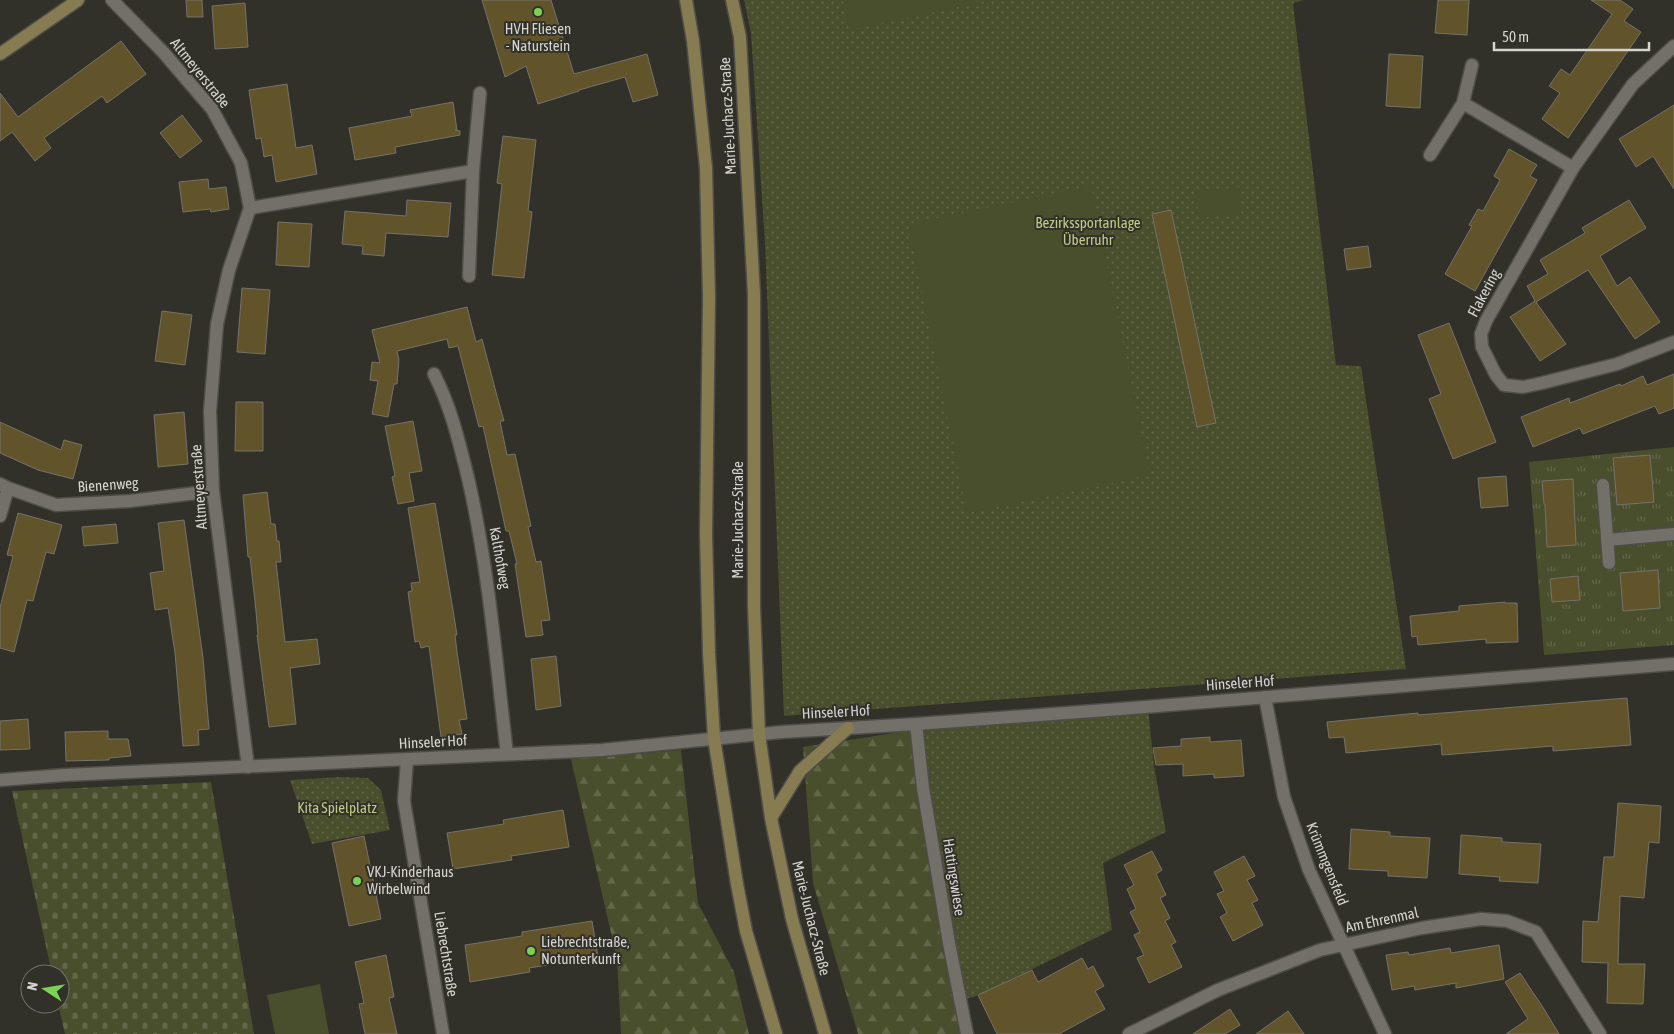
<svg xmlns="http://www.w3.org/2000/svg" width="1674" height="1034" viewBox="0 0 1674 1034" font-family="'Asap Condensed',sans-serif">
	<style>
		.grass { fill: url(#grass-tufts) }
		.forest { fill: url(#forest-firs) }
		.cemetery { fill: url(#cemetery-stones) }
		.park { fill: url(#park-dots) }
		.pitch { fill: #494e2c }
		.building { fill: #62542a; stroke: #75726b }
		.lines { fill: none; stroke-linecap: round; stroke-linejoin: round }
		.street-casing { stroke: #4e4d47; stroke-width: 15 }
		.secondary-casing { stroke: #4e4d47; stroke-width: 15 }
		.street { stroke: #737069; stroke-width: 12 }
		.secondary { stroke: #867b51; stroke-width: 12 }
		.poi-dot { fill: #7bd155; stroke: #313029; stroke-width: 2 }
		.labels { text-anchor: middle; stroke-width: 4; stroke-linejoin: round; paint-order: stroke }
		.poi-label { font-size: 15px; fill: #d5d4d0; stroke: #313029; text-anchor: start }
		.street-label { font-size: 15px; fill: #d5d4d0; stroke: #313029 }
		.park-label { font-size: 15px; fill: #c0cb84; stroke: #313029 }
	</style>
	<defs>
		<pattern id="grass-tufts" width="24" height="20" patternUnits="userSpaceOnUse" patternTransform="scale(1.25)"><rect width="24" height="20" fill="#494e2c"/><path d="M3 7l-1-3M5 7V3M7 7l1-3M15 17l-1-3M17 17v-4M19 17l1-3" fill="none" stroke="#62674a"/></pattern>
		<pattern id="forest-firs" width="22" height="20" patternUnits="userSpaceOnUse" patternTransform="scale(1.25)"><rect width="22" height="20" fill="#494e2c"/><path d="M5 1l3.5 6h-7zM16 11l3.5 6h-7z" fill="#62674a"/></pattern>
		<pattern id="cemetery-stones" width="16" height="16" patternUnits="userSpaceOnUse" patternTransform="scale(1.25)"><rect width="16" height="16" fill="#494e2c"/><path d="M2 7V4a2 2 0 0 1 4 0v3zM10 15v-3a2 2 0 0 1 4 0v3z" fill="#62674a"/></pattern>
		<pattern id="park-dots" width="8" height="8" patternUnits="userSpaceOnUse" patternTransform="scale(1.25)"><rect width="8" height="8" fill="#494e2c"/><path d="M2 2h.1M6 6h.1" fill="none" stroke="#62674a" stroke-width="1.8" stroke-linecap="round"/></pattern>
	</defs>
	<rect width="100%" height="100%" fill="#313029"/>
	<path class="grass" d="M1674,447V645L1544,655L1529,462Z"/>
	<path class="forest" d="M914,730L964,1034H858L813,883L803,747Z
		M681,750L698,903L734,972L749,1034H621L617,959L571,759Z"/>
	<path class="cemetery" d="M211,782L254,1034H65L58,1004H60V974H52L12,791Z"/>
	<path class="park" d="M744,0H1304L1293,3L1336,365L1361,366L1406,669L784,716L765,243L751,33Z
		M1148,708L1154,766L1166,832L1103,863L1112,930L977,996L961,1000L919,730Z
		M340,777L368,778L381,790L390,830L312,844L290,780Z"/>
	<path class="pitch" d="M843,0H992L849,30Z
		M1091,186L1150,475L967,513L908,224Z
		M1238,187L1241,213L1199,218L1196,192Z
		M320,984L329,1034H275L267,995Z"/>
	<path class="building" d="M186,0H202L203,17H187Z
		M482,0H551L574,74L647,54L658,95L633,102L625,77L579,90V91L538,104L526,66L505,77Z
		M1438,0H1469L1467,35L1435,33Z
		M1591,0H1620L1633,9L1624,21L1641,32L1568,138L1542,119L1560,93L1549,86L1561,69L1570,75L1612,14Z
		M245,3L248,47L215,49L212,6Z
		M121,41L146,74L107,103L102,96L44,138L51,148L35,161L12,132L0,141V93L18,117Z
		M1389,54L1423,56L1420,108L1386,106Z
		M287,84L296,148L312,145L317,174L276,182L272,155L264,157L261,138L256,139L249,90Z
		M453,102L457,130H455L460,131V135L395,147L396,153L355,160L349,128L412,116L410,110Z
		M1674,105V189L1653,156L1636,167L1619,139Z
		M182,115L202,141L180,158L160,133Z
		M503,136L536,140L528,211L532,212L524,278L492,275L502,184L497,183Z
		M1509,149L1537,165L1530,176L1537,180L1475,291L1445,274L1472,226L1469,225L1478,209L1483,211L1500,180L1494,176Z
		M208,179L209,189L226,187L229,209L211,212L210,209L183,212L179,182Z
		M407,200L451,203L448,237L386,233L384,256L362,254L363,246L342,244L345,211L406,216Z
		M1629,200L1646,228L1600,256L1617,286L1630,277L1660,322L1635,339L1588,270L1536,302L1566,344L1540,361L1510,317L1535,301L1527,286L1548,274L1540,260L1585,233L1582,228Z
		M1171,210L1216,423L1197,427L1152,214Z
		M278,222L312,224L309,267L276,265Z
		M1368,246L1371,267L1347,270L1344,249Z
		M242,288L270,290L265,354L237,352Z
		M467,307L476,342L482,339L497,396L504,421H500L507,455L515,454L531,526L528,527L536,562L541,561L550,620L541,621L543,635L526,637L515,564H517L509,531H506L483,426L479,427L458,346L449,348L447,339L397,351L399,360L397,384H394L388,417L372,414L378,381L370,380L372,362L380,363L372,330Z
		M162,311L192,315L185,365L155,361Z
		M1449,323L1496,442L1453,459L1429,399L1441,394L1418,335Z
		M1674,374V408L1659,414L1655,406L1583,434L1580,428L1533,447L1521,417L1569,398L1570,403L1620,384L1621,386L1643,376L1647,385Z
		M236,402H263V451H235Z
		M184,412L188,464L158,467L154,415Z
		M413,421L422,471L409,473L414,501L398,504L392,477L395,476L385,426Z
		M0,422L61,450L64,440L82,445L73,479L38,470L0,453Z
		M1650,455L1654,502L1617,505L1613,458Z
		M1506,476L1508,506L1481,508L1478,478Z
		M1573,479L1576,545L1547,547L1545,504H1544L1542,481Z
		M267,492L271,524H275L277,541H279L281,562H276L285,642L317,639L320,664L290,668L296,724L269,727L257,635H258L256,611L250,557H248L243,495Z
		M435,503L453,610L457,635H455L457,652L467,719L459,720L462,734L441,737L429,646L421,648L419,641L415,642L408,592L412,591L411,583L420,582L408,508Z
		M18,513L62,525L54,554L46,552L33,601L27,600L14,652L0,648V608L13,556L7,555Z
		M184,520L203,658L209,729L198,730L199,745L183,746L175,653L168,608L155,610L150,573L164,571L158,523Z
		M116,524L118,543L84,546L82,527Z
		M1658,570L1660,608L1623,611L1620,573Z
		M1578,576L1580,600L1552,602L1550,579Z
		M1505,602V603H1517L1518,642L1486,643V639L1418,645L1417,636L1412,637L1410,616L1459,611V606Z
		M556,656L561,706L536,710L531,659Z
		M1627,698L1631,745L1553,751V746L1442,755L1441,744L1346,753L1344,737L1329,738L1327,722L1418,713V715Z
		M28,719L30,749L0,750V721Z
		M108,731V739H128L131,756L109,758V760L66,761L65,732Z
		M1210,737V742L1241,740L1244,776L1214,778V774L1183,776V764L1156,765L1153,748L1181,746V739Z
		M1618,803L1661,806L1659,843L1649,842L1644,898L1620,896L1618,964H1645L1643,1004L1607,1003L1608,963L1582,962L1583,921L1598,922L1604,857H1614Z
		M563,810L569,847L511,856L512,860L453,869L447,833L504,824L503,820Z
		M1351,829L1390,832V836L1430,838L1427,878L1388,876V871L1349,869Z
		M1461,835L1502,838V842L1541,844L1538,883L1499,881L1500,877L1459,874Z
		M364,836L381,919L349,926L332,843Z
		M1152,851L1162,870L1156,874L1166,895L1160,898L1170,918L1165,921L1176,942L1171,945L1182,967L1149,983L1137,958L1144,955L1134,935L1140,932L1130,912L1136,909L1127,889L1134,885L1124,865Z
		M1244,856L1255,876L1247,880L1258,900L1252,903L1263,925L1233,941L1220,917L1227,913L1217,894L1224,891L1214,872Z
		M592,921L598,957L529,968L530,972L470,982L465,945L522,936V932Z
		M1499,945L1504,979L1456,988V983L1415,990L1414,986L1392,990L1386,955L1408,952L1409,955L1450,948L1451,953Z
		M386,955L394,997L389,998L397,1034H365L359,1004L364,1003L355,962Z
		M1082,958L1088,969L1093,966L1104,986L1095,991L1105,1009L1059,1034H997L978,995L1032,970L1038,982Z
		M1520,973L1544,1009L1559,1034H1506L1528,1019L1505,982Z
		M1230,1009L1240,1025L1225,1034H1193Z
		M1288,1011L1304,1034H1256Z"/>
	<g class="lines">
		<defs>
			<path id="street" d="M112,0L163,52L212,109L241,163L250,208L229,270L217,324L210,411L213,491L248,767
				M1674,46L1633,84L1573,168L1486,321L1481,334L1482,347L1496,375L1504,385L1523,387L1542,383L1617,364L1674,342
				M1463,103L1472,65
				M1430,155L1463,103L1573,168
				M250,208L473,171
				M469,276L473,171L480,93
				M434,374C451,407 459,442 468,478C489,569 496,662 507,754
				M0,484L8,488L56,505L130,501L213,491
				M1603,485L1609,563
				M0,516L8,488
				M1607,540L1674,534
				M1265,697L1284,797L1309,870L1385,1034
				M916,724L923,788L949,943L967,1034
				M407,760L404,801L443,1034
				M0,780L65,775L602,750L782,732L916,724L1120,709L1674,664
				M1129,1034L1218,990L1320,950L1422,928L1481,919L1507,921L1536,932L1600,1034"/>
			<path id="secondary" d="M686,0L693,41L706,168L709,297L706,534L709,653L714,738L737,884L746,931L776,1034
				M732,0L740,37L754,295V607L759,734L771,818L792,919L825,1034
				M0,54L78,0
				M771,818L800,771L848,728"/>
		</defs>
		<use href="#street" class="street-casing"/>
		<use href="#secondary" class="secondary-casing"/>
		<use href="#street" class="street"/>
		<use href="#secondary" class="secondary"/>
	</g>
	<g class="poi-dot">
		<circle cx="538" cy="12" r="5"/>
		<circle cx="357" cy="881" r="5"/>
		<circle cx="531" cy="951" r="5"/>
	</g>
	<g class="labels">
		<g class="poi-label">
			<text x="538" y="34" text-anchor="middle">HVH Fliesen<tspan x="538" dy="17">- Naturstein</tspan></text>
			<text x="367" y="877">VKJ-Kinderhaus<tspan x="367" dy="17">Wirbelwind</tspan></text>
			<text x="541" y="947">Liebrechtstraße,<tspan x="541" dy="17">Notunterkunft</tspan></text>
		</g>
		<g class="street-label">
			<text transform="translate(200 73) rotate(51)" y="5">Altmeyerstraße</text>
			<text transform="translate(728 116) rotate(-93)" y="5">Marie-Juchacz-Straße</text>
			<text transform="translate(1484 293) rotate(-62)" y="5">Flakering</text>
			<text transform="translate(108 485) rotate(-4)" y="5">Bienenweg</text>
			<text transform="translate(199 487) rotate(-94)" y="5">Altmeyerstraße</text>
			<text transform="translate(738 520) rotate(-90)" y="5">Marie-Juchacz-Straße</text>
			<text transform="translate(500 558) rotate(80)" y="5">Kalthofweg</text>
			<text transform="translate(1240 683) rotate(-4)" y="5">Hinseler Hof</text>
			<text transform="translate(836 712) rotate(-3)" y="5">Hinseler Hof</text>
			<text transform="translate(433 742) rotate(-3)" y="5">Hinseler Hof</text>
			<text transform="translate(1327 864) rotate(68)" y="5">Krümmgensfeld</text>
			<text transform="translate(954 877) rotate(81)" y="5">Hattingswiese</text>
			<text transform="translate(811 918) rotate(76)" y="5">Marie-Juchacz-Straße</text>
			<text transform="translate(1382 920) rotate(-12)" y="5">Am Ehrenmal</text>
			<text transform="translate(446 954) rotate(81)" y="5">Liebrechtstraße</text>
		</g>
		<g class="park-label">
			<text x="1088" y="228">Bezirkssportanlage<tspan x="1088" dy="17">Überruhr</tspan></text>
			<text x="337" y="813">Kita Spielplatz</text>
		</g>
	</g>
	<g transform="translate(45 989) rotate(282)"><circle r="24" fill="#313029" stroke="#73726c"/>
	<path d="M0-4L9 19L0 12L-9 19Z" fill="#7bd155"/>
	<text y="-8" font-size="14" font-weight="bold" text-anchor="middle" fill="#d5d4d0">N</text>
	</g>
	<path d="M1494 42v8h155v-8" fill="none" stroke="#d5d4d0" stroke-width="2.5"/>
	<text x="1502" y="42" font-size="15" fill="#d5d4d0" stroke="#313029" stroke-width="4" paint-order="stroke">50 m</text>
</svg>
